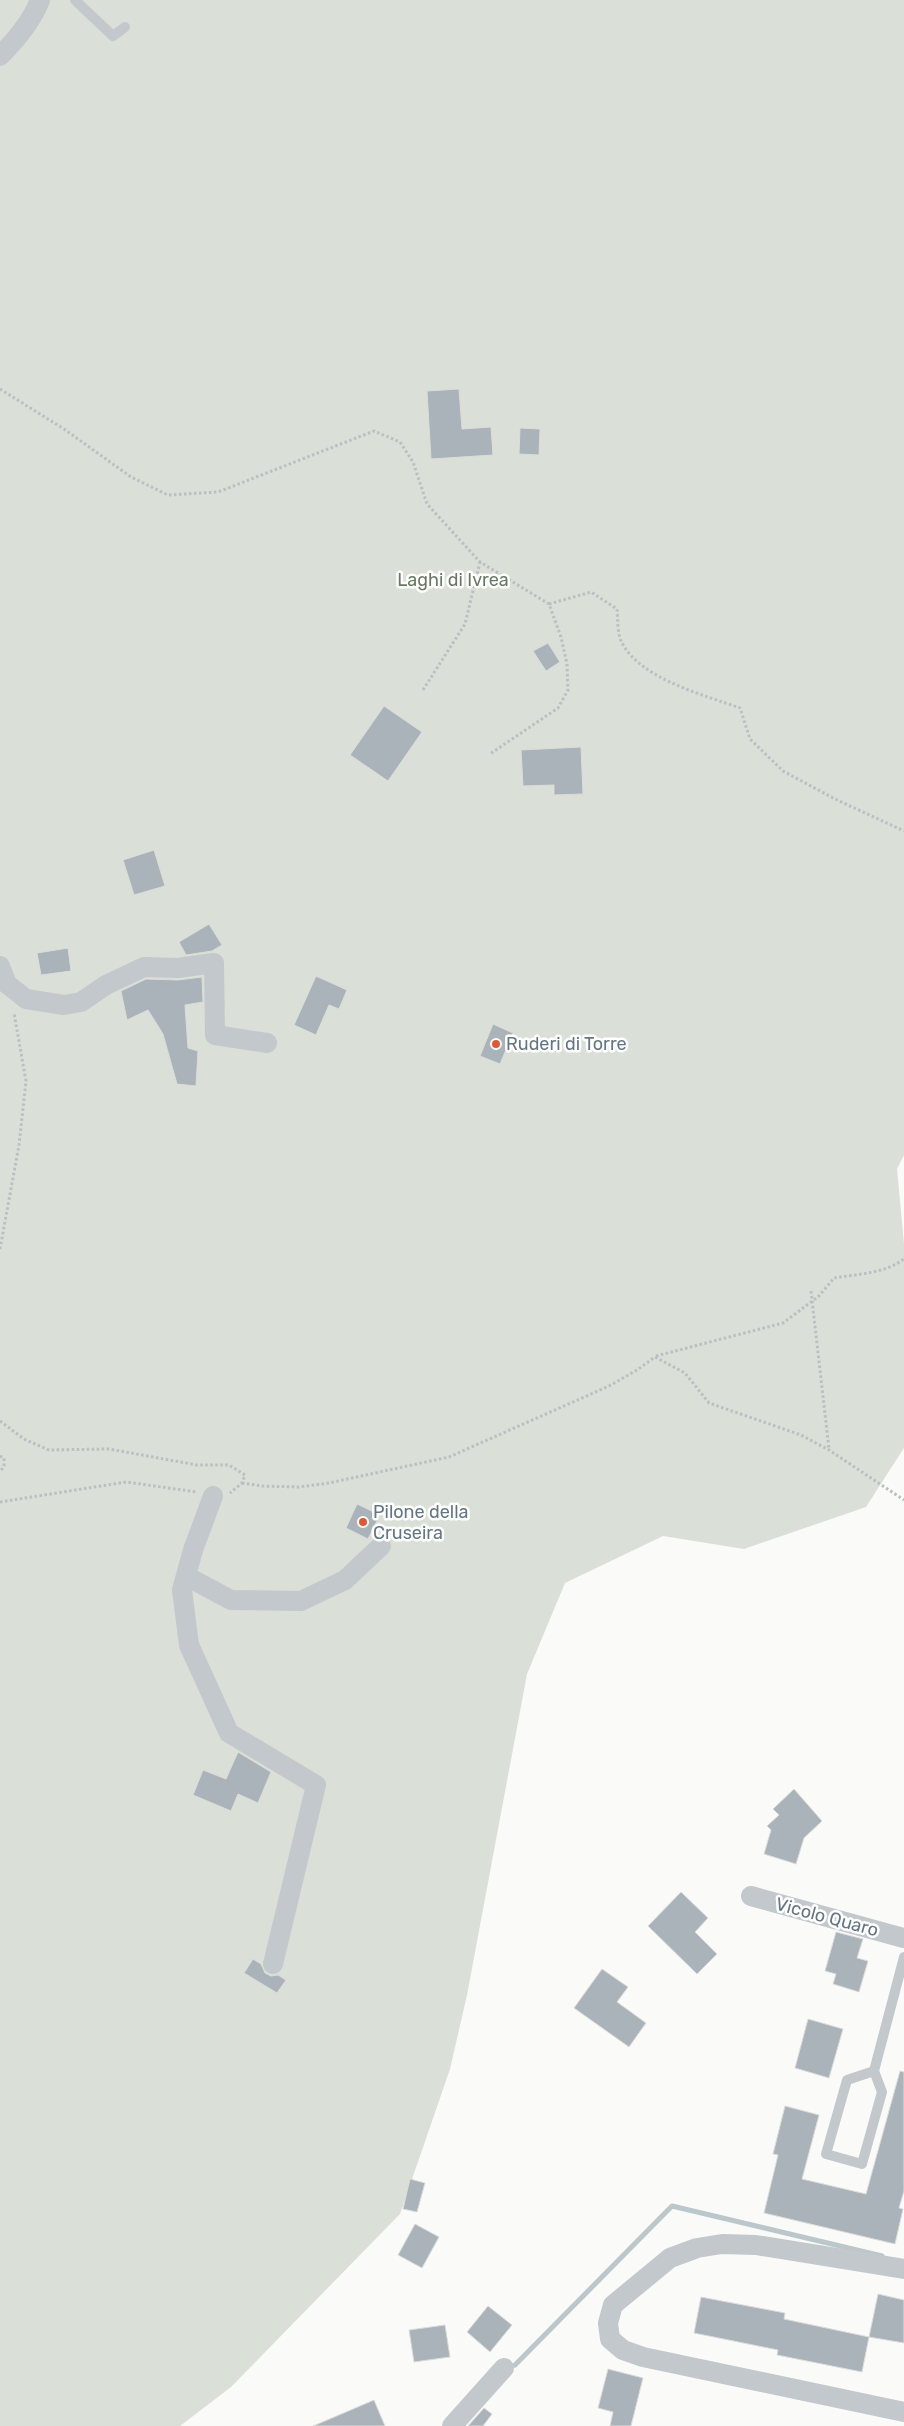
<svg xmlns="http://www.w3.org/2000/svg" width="904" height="2426" viewBox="0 0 904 2426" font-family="Rubik,sans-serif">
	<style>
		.green { fill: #dadfd7 }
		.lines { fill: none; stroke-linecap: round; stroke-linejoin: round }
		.stream { stroke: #bbc7cb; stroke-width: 5 }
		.building { fill: #aab3b9; stroke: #dcdcda }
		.path { stroke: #bbbfc2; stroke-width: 3; stroke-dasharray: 2.5 2.5; stroke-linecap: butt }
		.service { stroke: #c3c8cc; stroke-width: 10 }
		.minor { stroke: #c3c8cc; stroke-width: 20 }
		.poi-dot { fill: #e4572e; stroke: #fff; stroke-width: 2 }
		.labels { text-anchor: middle; stroke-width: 5; stroke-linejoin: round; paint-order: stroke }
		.park-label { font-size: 18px; fill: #687a64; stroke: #fff }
		.poi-label { font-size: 18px; fill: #657683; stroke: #fff; text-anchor: start }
		.street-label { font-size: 18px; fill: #657683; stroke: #fff }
	</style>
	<rect width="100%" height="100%" fill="#fafaf8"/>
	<path class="green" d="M0,0H904V1155L897,1169L904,1244V1448L866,1507L744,1549L663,1536L565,1583L527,1674L467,1995L450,2069L400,2214L231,2387L180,2426H0Z"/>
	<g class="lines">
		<path class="stream" d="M515,2365L672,2206L882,2256"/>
	</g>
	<path class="building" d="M459,389L462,429L491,427L493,455L431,459L427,391Z
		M520,428L540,429L539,455L519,454Z
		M548,643L560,662L546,671L533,651Z
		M384,706L422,732L388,781L350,755Z
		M581,747L583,794L554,795V785L523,786L521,750Z
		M154,850L165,886L134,895L123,860Z
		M209,924L222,945L212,951L186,955L179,942Z
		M68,948L71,971L41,975L37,953Z
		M316,976L347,990L339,1009L329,1005L316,1035L294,1025Z
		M202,977L203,1002L185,1005L188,1048L198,1051L196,1086L177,1084L163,1034L148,1010L127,1020L121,991L146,979L178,980Z
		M493,1024L513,1033L500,1064L480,1056Z
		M357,1504L380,1515L368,1539L346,1528Z
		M238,1752L271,1772L258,1803L238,1794L231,1811L193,1795L203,1770L226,1779Z
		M794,1789L822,1821L804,1838L796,1864L764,1854L771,1830L767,1826L779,1815L773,1809Z
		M681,1892L708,1918L695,1932L717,1954L697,1974L648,1926Z
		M836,1932L863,1939L857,1958L868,1961L859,1992L833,1984L836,1974L825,1971Z
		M253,1959L261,1964L265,1973L271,1976L278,1975L286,1980L277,1993L244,1973Z
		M602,1969L628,1987L617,2002L646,2023L629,2047L574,2008Z
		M808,2019L843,2029L829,2078L795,2068Z
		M900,2071L904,2072V2191L899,2208L903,2209L895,2244L764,2213L778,2155L773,2154L785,2106L819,2115L802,2179L866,2194Z
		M410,2179L425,2183L417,2212L403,2209Z
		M415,2224L439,2237L422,2268L398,2255Z
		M878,2294L904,2300V2343L869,2337Z
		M701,2297L785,2313L784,2319L869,2337L862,2372L777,2355L778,2350L694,2333Z
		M488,2306L512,2325L490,2352L467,2332Z
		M445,2325L450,2357L414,2362L409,2330Z
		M608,2369L643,2378L631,2426H610L613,2412L598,2408Z
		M374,2400L385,2426H313L346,2412Z
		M484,2408L492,2414L483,2426H468Z"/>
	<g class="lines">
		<path class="path" d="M0,389L64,429L131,477L168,495L218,492L374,431L400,442L413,462L427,504L480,562L549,604L561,637L567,664L568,690L558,708L490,754
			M549,604L591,592L617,609C618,619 617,634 622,643C641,679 704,695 740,708L750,739L783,771L835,799L904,831
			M423,690L465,624L480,562
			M0,1249L19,1145L26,1081L14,1013
			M811,1291L829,1449
			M656,1356L783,1323L819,1296L834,1278C857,1274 884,1274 904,1259
			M0,1421L24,1439L49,1450L109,1449L197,1465H229L245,1475L242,1483L230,1493
			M0,1456L4,1458V1466L0,1472
			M242,1483L262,1486L299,1487L329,1483L449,1457L609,1386L637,1370L655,1357L685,1373L709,1403L801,1435L829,1450L904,1500
			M0,1502L126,1482L197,1492"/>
		<path class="service" d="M75,0L113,36L125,27
			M874,2071L847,2080L826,2154L862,2164L882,2092L874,2071L904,1957"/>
		<path class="minor" d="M0,56C16,40 32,21 40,0
			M0,966L7,984L26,999L64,1005L81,1002L106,985L144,967L178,968L214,963L215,1035L267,1043
			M213,1496L193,1550L182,1590L189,1645L229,1733L316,1785L273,1964
			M186,1576L231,1600L301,1601L345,1580L381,1546
			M751,1896L904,1938
			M904,2269L756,2245L722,2244L697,2248L670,2258L613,2305L608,2323L610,2339L623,2350L643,2357L904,2412
			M452,2426L504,2368"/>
	</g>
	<g class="poi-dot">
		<circle cx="496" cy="1044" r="5"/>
		<circle cx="363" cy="1522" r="5"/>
	</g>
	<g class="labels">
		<g class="park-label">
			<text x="453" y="586">Laghi di Ivrea</text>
		</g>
		<g class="poi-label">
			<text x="506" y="1050">Ruderi di Torre</text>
			<text x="373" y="1518">Pilone della<tspan x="373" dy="21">Cruseira</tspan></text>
		</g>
		<g class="street-label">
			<text transform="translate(827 1917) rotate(15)" y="6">Vicolo Quaro</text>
		</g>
	</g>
</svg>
